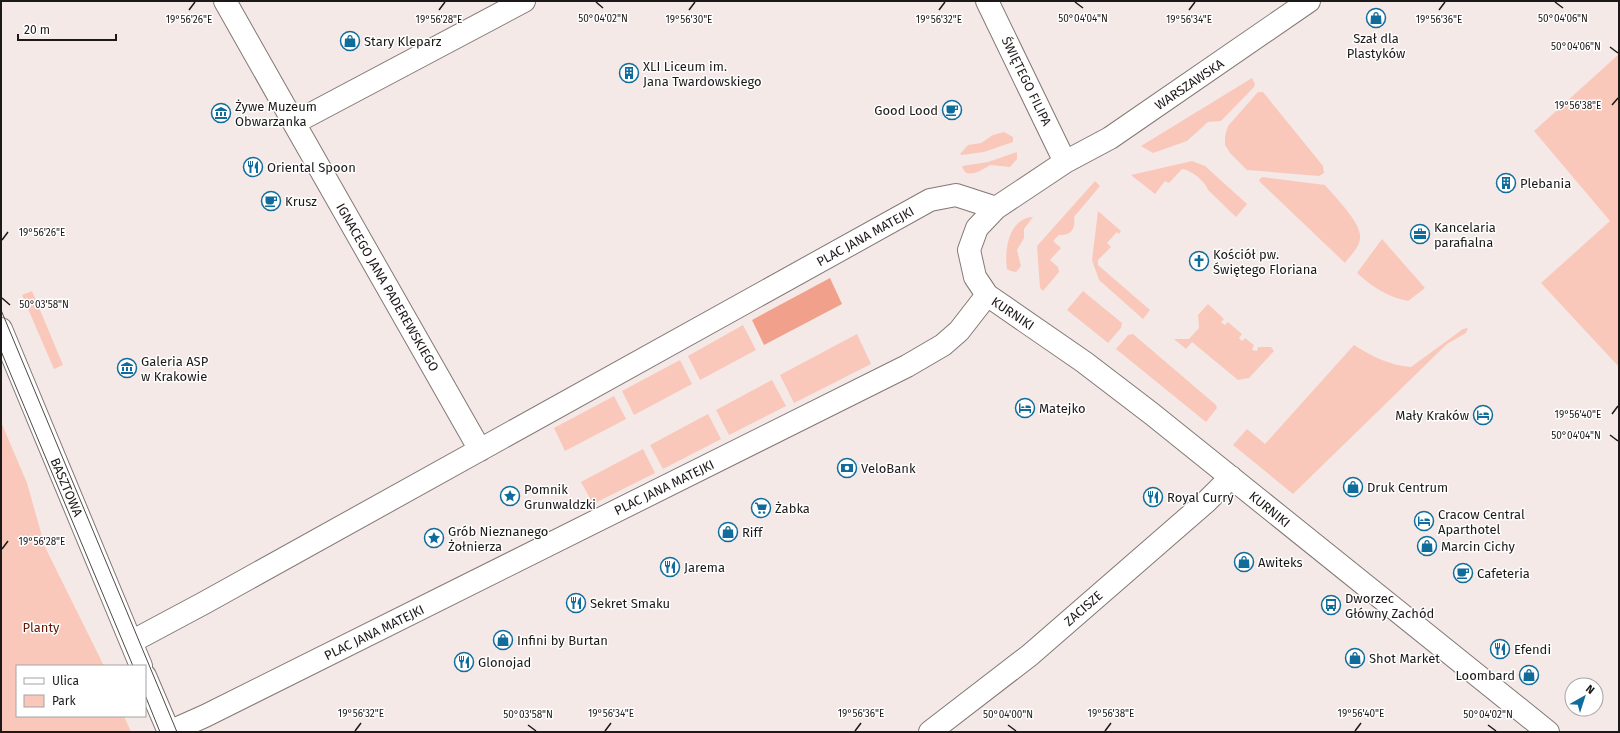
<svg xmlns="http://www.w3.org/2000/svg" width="1620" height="733" viewBox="0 0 1620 733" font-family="'Fira Sans',sans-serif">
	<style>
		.green { fill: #fac8ba }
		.forest { fill: #f1a18b }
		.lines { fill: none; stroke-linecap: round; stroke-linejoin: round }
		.street-casing { stroke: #827875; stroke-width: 24 }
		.street { stroke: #fff; stroke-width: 22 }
		.tram { stroke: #4f4948; stroke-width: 1 }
		.ticks { fill: none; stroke: #1d1918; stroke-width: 1.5 }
		.labels { text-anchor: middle; stroke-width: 3; stroke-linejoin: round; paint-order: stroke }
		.poi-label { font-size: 13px; fill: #1d1918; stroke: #fff; text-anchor: start }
		.street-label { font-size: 13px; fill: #1d1918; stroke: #fff }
		.park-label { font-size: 13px; fill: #611b08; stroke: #fff }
		.ticks-label { font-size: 10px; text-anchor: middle; fill: #1d1918; stroke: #fff; stroke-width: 3; stroke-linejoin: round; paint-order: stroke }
	</style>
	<rect width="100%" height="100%" fill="#f4e9e6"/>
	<path class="green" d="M1619,54V367L1541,283L1610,221L1534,131Z
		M1252,78L1255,84L1254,87L1221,121L1208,122L1187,141L1153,153L1141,146Z
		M1258,92H1263L1323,166L1324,173L1319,176L1247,170L1230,153L1225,145V136L1228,126Z
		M1004,132L1013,137V142L984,152L962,155L960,154L968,145L981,143L993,135Z
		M1017,152V159L1010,167L990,165C982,170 966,181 962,166L988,162Z
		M1192,161L1205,166L1247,204L1236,217L1208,190C1205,181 1191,170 1182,169L1169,183L1165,181L1155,194L1131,175Z
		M1262,177L1325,185C1334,196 1363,224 1360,239C1359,248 1350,256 1345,263L1260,182L1259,180Z
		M1095,181L1100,186L1074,217C1076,229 1071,236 1059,235L1053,241L1061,248L1050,260L1058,267L1059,272L1043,291L1040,288L1037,246Z
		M1098,211L1121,231L1119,234L1117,232L1107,243L1111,247L1098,260V265L1150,310L1143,319L1099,280L1092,260Z
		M1033,217L1024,229V238L1017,250L1021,266L1016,272L1011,271L1007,269C1004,250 1009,218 1033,217Z
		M1382,239L1425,288L1408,301C1388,297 1372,287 1357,273Z
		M32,291L63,365L54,369L22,295Z
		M1083,291L1122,323L1121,328L1108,343L1067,310Z
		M1208,304L1224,319L1221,322L1225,325L1228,322L1242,334L1239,338L1242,341L1245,338L1254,345L1252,350L1257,351L1258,347H1271L1274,351L1249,378L1238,380L1192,342L1186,349L1174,339H1189L1199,328L1198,315Z
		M743,325L756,350L700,380L688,356Z
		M1468,328L1466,333L1447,344L1293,494L1233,445L1247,429L1265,444L1354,345C1373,357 1389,365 1411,367L1463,329Z
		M857,334L871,364L794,403L780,375Z
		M1133,334L1216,405L1217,408L1206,422L1116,349L1128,335Z
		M680,360L692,384L634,415L622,391Z
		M772,380L786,406L729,435L716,410Z
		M614,396L626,419L565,451L554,428Z
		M708,414L721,439L663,469L650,445Z
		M1,422L27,483L45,547L104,666H17V716H124L131,732H1Z
		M643,449L655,473L593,504L581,482Z"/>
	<path class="forest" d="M830,278L842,304L764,345L752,320Z"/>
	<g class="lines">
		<defs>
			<path id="street" d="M225,1L294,123L524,1
				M987,1L1065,162
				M1309,1L1110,138L1065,162L996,208L977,228L969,250L975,277L987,295L1084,362L1152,414L1548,732
				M294,123L480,450
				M1,329L141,666
				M131,642L204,603L930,200L956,195L996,208
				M145,676L169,732
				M169,732L205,716L907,366L943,345L959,331L987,295
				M930,732L1030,655L1206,502L1231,477"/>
		</defs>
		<use href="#street" class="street-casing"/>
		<use href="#street" class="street"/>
		<path class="tram" d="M1,310L177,732
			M1,351L133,666
			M145,695L160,732"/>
	</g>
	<path class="ticks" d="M596,2L603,8M1075,2L1083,8M1555,2L1563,8M189,10L195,2M439,10L445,2M689,10L695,2M939,10L945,2M1189,10L1195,2M1439,10L1445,2M1610,47L1618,53M1612,105L1618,98M2,240L8,232M2,298L10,305M1612,414L1618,406M1610,435L1618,441M2,549L8,541M528,725L536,731M1008,725L1016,731M1488,725L1496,731M355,731L361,723M605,731L611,723M855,731L861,723M1105,731L1111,723M1355,731L1361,723"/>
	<defs>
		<symbol id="shop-ring" viewBox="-11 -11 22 22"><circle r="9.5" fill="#fff" stroke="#0f6c9b" stroke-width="1.5"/><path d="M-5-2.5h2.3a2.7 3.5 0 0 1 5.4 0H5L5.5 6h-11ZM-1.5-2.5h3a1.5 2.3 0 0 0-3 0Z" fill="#0f6c9b"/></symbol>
		<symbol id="building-ring" viewBox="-11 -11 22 22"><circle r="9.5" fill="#fff" stroke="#0f6c9b" stroke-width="1.5"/><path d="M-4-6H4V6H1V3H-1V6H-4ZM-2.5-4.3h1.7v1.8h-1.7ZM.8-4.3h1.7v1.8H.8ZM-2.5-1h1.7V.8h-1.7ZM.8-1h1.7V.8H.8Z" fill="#0f6c9b"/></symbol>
		<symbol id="cafe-ring" viewBox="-11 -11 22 22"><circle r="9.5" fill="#fff" stroke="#0f6c9b" stroke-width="1.5"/><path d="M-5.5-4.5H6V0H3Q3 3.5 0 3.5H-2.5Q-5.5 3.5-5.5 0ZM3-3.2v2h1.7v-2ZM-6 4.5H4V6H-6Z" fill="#0f6c9b"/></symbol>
		<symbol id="museum-ring" viewBox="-11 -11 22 22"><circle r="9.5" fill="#fff" stroke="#0f6c9b" stroke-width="1.5"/><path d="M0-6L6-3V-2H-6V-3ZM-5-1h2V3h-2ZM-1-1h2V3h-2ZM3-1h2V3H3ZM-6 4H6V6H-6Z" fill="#0f6c9b"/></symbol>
		<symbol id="restaurant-ring" viewBox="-11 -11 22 22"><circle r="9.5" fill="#fff" stroke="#0f6c9b" stroke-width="1.5"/><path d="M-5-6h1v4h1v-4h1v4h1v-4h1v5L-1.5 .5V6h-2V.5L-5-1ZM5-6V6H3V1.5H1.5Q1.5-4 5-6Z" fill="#0f6c9b"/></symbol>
		<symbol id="office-ring" viewBox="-11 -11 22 22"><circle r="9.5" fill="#fff" stroke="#0f6c9b" stroke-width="1.5"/><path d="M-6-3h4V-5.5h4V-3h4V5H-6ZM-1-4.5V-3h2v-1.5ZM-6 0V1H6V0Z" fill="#0f6c9b"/></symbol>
		<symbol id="church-ring" viewBox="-11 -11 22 22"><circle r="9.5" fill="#fff" stroke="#0f6c9b" stroke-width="1.5"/><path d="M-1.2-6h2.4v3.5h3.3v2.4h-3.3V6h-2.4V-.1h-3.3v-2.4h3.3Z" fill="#0f6c9b"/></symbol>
		<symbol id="hotel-ring" viewBox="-11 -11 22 22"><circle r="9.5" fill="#fff" stroke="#0f6c9b" stroke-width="1.5"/><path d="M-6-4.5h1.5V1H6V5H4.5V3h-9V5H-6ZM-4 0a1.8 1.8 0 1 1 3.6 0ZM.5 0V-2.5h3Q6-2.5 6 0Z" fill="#0f6c9b"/></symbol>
		<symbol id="bank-ring" viewBox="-11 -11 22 22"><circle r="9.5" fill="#fff" stroke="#0f6c9b" stroke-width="1.5"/><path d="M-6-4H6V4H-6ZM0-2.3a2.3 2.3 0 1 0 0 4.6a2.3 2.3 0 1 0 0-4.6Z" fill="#0f6c9b"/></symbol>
		<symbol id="sight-ring" viewBox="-11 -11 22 22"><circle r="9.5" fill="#fff" stroke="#0f6c9b" stroke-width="1.5"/><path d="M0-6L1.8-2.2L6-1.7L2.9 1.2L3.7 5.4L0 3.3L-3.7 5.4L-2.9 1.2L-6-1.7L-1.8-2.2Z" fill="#0f6c9b"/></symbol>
		<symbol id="supermarket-ring" viewBox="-11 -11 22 22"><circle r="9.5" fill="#fff" stroke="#0f6c9b" stroke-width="1.5"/><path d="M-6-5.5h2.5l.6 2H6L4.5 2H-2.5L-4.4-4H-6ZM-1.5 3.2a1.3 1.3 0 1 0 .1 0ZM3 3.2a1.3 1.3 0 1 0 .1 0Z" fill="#0f6c9b"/></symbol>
		<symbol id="bus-ring" viewBox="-11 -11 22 22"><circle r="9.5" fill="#fff" stroke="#0f6c9b" stroke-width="1.5"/><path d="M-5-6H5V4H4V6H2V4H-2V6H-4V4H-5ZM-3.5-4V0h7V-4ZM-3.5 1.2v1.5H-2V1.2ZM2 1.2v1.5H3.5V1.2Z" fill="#0f6c9b"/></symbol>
	</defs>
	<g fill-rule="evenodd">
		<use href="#shop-ring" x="1365" y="7" width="22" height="22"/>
		<use href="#shop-ring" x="339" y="30" width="22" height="22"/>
		<use href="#building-ring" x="618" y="62" width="22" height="22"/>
		<use href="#cafe-ring" x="941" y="99" width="22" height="22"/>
		<use href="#museum-ring" x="210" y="102" width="22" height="22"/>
		<use href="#restaurant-ring" x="242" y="156" width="22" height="22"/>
		<use href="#building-ring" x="1495" y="172" width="22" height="22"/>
		<use href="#cafe-ring" x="260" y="190" width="22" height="22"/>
		<use href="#office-ring" x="1409" y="223" width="22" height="22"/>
		<use href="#church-ring" x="1188" y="250" width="22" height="22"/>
		<use href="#museum-ring" x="116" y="357" width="22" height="22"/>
		<use href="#hotel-ring" x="1014" y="397" width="22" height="22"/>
		<use href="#hotel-ring" x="1472" y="404" width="22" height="22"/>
		<use href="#bank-ring" x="836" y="457" width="22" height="22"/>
		<use href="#shop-ring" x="1342" y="476" width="22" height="22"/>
		<use href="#sight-ring" x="499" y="485" width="22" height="22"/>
		<use href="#restaurant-ring" x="1142" y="486" width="22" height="22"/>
		<use href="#supermarket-ring" x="750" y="497" width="22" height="22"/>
		<use href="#hotel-ring" x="1413" y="510" width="22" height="22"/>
		<use href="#shop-ring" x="717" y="521" width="22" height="22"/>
		<use href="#sight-ring" x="423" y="527" width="22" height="22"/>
		<use href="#shop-ring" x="1416" y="535" width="22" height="22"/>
		<use href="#shop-ring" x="1233" y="551" width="22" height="22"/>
		<use href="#restaurant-ring" x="659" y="556" width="22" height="22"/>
		<use href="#cafe-ring" x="1452" y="562" width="22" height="22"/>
		<use href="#restaurant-ring" x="565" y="592" width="22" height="22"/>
		<use href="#bus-ring" x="1320" y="594" width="22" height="22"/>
		<use href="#shop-ring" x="492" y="629" width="22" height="22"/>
		<use href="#restaurant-ring" x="1489" y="638" width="22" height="22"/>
		<use href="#shop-ring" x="1344" y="647" width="22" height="22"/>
		<use href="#restaurant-ring" x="453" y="651" width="22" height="22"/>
		<use href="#shop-ring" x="1518" y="664" width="22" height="22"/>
	</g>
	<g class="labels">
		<g class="poi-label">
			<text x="1376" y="43" text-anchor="middle">Szał dla<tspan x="1376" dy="15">Plastyków</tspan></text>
			<text x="364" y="46">Stary Kleparz</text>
			<text x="643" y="71">XLI Liceum im.<tspan x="643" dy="15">Jana Twardowskiego</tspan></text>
			<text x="235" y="111">Żywe Muzeum<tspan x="235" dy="15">Obwarzanka</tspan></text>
			<text x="938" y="115" text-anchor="end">Good Lood</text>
			<text x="267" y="172">Oriental Spoon</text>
			<text x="1520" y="188">Plebania</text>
			<text x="285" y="206">Krusz</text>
			<text x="1434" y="232">Kancelaria<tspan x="1434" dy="15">parafialna</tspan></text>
			<text x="1213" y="259">Kościół pw.<tspan x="1213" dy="15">Świętego Floriana</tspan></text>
			<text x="141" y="366">Galeria ASP<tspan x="141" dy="15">w Krakowie</tspan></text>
			<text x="1039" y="413">Matejko</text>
			<text x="1469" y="420" text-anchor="end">Mały Kraków</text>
			<text x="861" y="473">VeloBank</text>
			<text x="1367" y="492">Druk Centrum</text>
			<text x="524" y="494">Pomnik<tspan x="524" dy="15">Grunwaldzki</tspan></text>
			<text x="1167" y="502">Royal Curry</text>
			<text x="775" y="513">Żabka</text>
			<text x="1438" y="519">Cracow Central<tspan x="1438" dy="15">Aparthotel</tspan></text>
			<text x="448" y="536">Grób Nieznanego<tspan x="448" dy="15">Żołnierza</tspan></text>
			<text x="742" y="537">Riff</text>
			<text x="1441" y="551">Marcin Cichy</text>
			<text x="1258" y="567">Awiteks</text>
			<text x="684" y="572">Jarema</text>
			<text x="1477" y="578">Cafeteria</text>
			<text x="1345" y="603">Dworzec<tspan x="1345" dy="15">Główny Zachód</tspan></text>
			<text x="590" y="608">Sekret Smaku</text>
			<text x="517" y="645">Infini by Burtan</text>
			<text x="1514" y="654">Efendi</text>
			<text x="1369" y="663">Shot Market</text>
			<text x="478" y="667">Glonojad</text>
			<text x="1515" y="680" text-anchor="end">Loombard</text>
		</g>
		<g class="street-label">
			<text transform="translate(1027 81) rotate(64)" y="5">ŚWIĘTEGO FILIPA</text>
			<text transform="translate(1189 84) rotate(-34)" y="5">WARSZAWSKA</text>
			<text transform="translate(865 236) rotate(-29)" y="5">PLAC JANA MATEJKI</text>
			<text transform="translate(388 287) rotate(60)" y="5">IGNACEGO JANA PADEREWSKIEGO</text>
			<text transform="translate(1013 313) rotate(34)" y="5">KURNIKI</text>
			<text transform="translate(67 487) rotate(67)" y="5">BASZTOWA</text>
			<text transform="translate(664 487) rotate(-26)" y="5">PLAC JANA MATEJKI</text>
			<text transform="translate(1270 509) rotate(39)" y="5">KURNIKI</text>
			<text transform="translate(1083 608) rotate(-41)" y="5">ZACISZE</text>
			<text transform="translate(374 632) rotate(-26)" y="5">PLAC JANA MATEJKI</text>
		</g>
		<g class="park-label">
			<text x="41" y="632">Planty</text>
		</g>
	</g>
	<g class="ticks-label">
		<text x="603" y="22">50°04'02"N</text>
		<text x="1083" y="22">50°04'04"N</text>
		<text x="1563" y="22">50°04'06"N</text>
		<text x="189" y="23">19°56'26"E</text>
		<text x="439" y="23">19°56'28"E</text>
		<text x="689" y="23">19°56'30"E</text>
		<text x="939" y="23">19°56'32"E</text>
		<text x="1189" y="23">19°56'34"E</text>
		<text x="1439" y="23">19°56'36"E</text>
		<text x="1576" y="50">50°04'06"N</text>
		<text x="1578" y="109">19°56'38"E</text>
		<text x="42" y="236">19°56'26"E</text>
		<text x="44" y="308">50°03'58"N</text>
		<text x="1578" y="418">19°56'40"E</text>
		<text x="1576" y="439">50°04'04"N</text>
		<text x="42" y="545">19°56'28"E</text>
		<text x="361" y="717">19°56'32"E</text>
		<text x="611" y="717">19°56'34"E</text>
		<text x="861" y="717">19°56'36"E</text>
		<text x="1111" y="717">19°56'38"E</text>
		<text x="1361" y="717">19°56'40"E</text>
		<text x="528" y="718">50°03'58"N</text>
		<text x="1008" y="718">50°04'00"N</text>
		<text x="1488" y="718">50°04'02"N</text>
	</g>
	<rect width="1620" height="733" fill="none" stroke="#1d1918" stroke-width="4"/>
	<rect x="16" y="665" width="130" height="52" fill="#ffffff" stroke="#a5a3a3"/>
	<rect x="24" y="678" width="20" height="6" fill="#ffffff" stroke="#a5a3a3"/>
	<text x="52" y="685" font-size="12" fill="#1d1918">Ulica</text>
	<rect x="24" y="695" width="20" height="12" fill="#fac8ba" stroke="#a5a3a3"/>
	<text x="52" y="705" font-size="12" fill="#1d1918">Park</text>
	<g transform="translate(1584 697) rotate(39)"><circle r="19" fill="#ffffff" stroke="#a5a3a3"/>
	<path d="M0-3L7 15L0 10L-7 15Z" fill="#0f6c9b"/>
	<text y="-6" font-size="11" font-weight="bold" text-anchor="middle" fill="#1d1918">N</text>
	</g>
	<path d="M18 34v6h98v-6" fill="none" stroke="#1d1918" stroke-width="2"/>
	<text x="24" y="34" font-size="12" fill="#1d1918" stroke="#ffffff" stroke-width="3" paint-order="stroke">20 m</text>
</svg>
